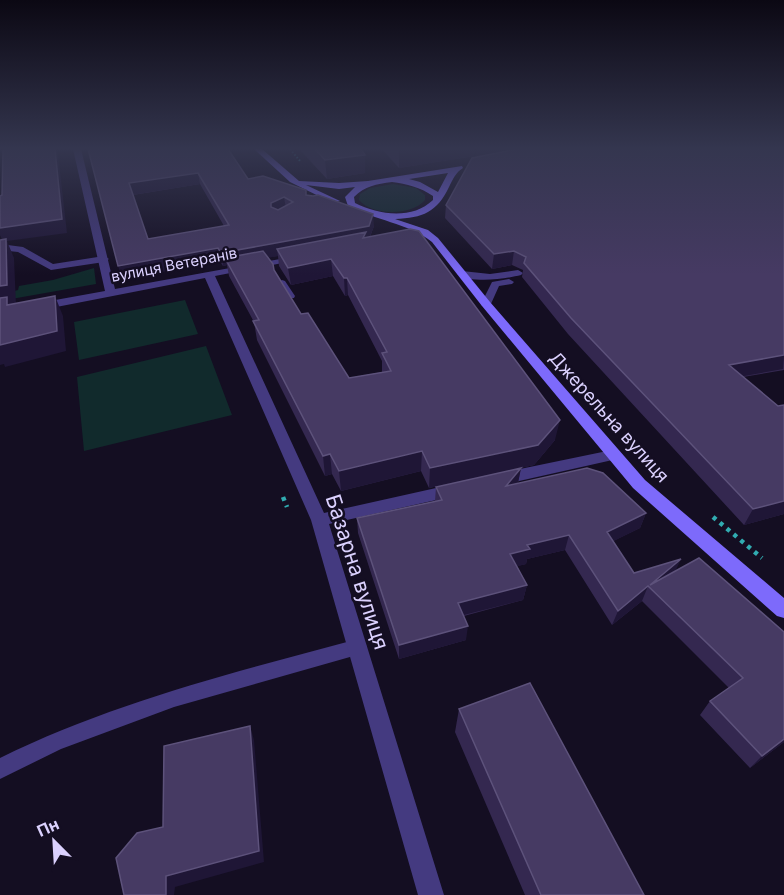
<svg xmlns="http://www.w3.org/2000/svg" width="784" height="895" viewBox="0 0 784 895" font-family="Inter,sans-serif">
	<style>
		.green { fill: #112a2c }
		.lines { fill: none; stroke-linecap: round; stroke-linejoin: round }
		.path-far1 { stroke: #31acb1; stroke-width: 2; stroke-dasharray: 1.5 2; stroke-linecap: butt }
		.path { stroke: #31acb1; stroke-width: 4.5; stroke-dasharray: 4 5; stroke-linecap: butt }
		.lane { fill: #443a80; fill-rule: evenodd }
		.street { fill: #443a80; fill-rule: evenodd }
		.secondary { fill: #7d6afb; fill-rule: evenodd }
		.wall { fill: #342850; fill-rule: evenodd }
		.shaded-wall { fill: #1f1636 }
		.building { fill: #463a63; stroke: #5d527b; stroke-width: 1.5; fill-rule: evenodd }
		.labels { text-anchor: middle; stroke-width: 5; stroke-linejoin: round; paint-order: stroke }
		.far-street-label { font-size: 15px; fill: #dbd1fe; stroke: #140e22 }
		.street-label { font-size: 18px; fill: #dbd1fe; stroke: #140e22 }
		.near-street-label { font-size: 21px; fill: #dbd1fe; stroke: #140e22 }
	</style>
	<rect width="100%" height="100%" fill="#140e22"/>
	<path class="green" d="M393,184L416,188L425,195V200C412,216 372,216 359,200L360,194L370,188Z
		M94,268L96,284L0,301V295L18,290L19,286L53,280Z
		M185,300L198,334L79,360L74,322Z
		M206,346L232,415L84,451L77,377Z"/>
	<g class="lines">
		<path class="path-far1" d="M290,149L300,161"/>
		<path class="path" d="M283,497L287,507
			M713,517L762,558"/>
		<path class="lane" d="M0,244L23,247L53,264L104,256L109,259L104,262L51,270L18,252L0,250Z
			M518,270L523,273L521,275C505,279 472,284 457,274L462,271L490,274Z
			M509,279L514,282L512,284L499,286L490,306H482L481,304L492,282Z
			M282,280L285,281L295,296L294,298H286L277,283Z
			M358,639L364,641L367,647L364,653L174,707L61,749L0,779V758C114,702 236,672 358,639Z"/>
		<path class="street" d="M73,149H81L115,289L302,255V259L298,260L215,276L324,513L454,484L460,486L462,490L460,494L454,496L329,524L444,895H418L311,520L205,278L0,318V310L105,291Z
			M612,450L617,451L620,455L617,459L501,485L495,483L493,479L495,475L501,473Z"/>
		<path class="secondary" d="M254,149H262L299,181L339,183L368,181L462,166L463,168C456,172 453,179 449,187C437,212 423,218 395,219L428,230L438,238L490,302L645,480L784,598V618L777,616L633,488L482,306L432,242C408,223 374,220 348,206L345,197L355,187L339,189L306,185L340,201L333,203L290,182ZM448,173L438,192L420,182L409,179ZM392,182C407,184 420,187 433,196V200C412,220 379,215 355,203L354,197C365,186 376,184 392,182Z"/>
	</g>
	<path class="wall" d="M88,149L248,179L306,195L374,226L370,237L555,440L534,465L429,488L421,471L341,491L332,474L325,476L257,340L254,322L229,276L227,265L223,266L220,261L122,279ZM200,184L224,226L148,239L133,195ZM278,256L279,266L291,285L333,276L345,296L348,295L382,361V372L349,378L301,314L274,270L268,257Z
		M299,149H361L365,173L327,179Z
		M382,149H475L474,156L399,168Z
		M476,149H784V370L743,377L778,406L784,405V514L744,525L568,334L522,277L523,270L512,265L492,269L445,218L446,205L476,157Z
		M521,468L518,483L646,513L640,528L613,541L634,573L676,571L784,632V742L750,768L700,715L710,701L729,688L642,601L612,625L565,550L527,559L526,564L517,566L527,585L523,600L464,616L466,640L399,659L358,533L357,518L435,501L436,487Z
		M459,709L644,895H525L455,732Z"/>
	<path class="shaded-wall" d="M55,149H56L58,154L67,233L7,241L14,258L16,305L0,308V286L3,242L0,235V228Z
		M399,149H475L474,156L399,168Z
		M476,149H536L475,161Z
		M365,155V173L327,179L325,160Z
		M198,173L200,184L132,195L129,183Z
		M284,197L286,209L273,215L271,207V203Z
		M373,214L374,226L369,239L277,249L278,256L229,265L225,258L227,265L223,266L221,253Z
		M218,248L220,261L122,279L118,266Z
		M514,251L512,265L492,269L494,254Z
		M331,259L333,276L291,285L288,268Z
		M344,278H347L348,295L345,296Z
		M55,296L63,316L66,351L5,367L4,364L0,365V345Z
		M784,355L783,369L722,380L729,365Z
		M560,420L555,440L534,465L429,488L430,468Z
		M422,451L421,471L341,491L339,471Z
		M330,454L332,474L325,476L323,456Z
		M521,468L518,483L506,486Z
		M784,501V514L744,525L753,509Z
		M646,513L640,528L602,547L607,532Z
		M569,535L565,550L527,559L526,564L507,569L510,554L527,545Z
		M681,559L674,574L650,585Z
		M527,585L523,600L456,617L458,603Z
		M648,586L642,601L612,625L618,611Z
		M468,626L466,640L399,659V645Z
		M250,726L254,740L264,862L175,887L174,895H166V876Z
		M784,739V742L750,768L762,756Z"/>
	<path class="building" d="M3,149H55L62,219L0,228V196L2,195Z
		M88,149H228L248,179L263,176L306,190V195L313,196L318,195L373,214L369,226L221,253L218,248L118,266ZM198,173L229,225L148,239L129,183ZM284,197L293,202L278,210L271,207V203Z
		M315,149H361L365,155L325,160Z
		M517,149H644L647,151L654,149H784V355L729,365L778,406L784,405V501L753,509L571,318L524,263L526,257L514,251L494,254L446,205L472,158Z
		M410,229L419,231L560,420L538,445L430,468L422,451L339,471L330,454L323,456L253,321L259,320L225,258L263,251L273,264L274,270L301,314L308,313L349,378L391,371L382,353L387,352L347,278H344L331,259L288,268L277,249L366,232L363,238Z
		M6,239L7,285L0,286V240Z
		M55,296L57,331L0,345V298L7,297V305Z
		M521,468L506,486L587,468L603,473L646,513L607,532L634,573L681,559L650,585L699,558L784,632V739L762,756L710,701L743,678L648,586L618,611L569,535L527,545L530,549L510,554L527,585L458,603L468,626L399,645L357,518L442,500L436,487Z
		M530,683L644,895H541L459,709Z
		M250,726L259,851L166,876V895H124L116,858L137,833L163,827L164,746Z"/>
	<linearGradient id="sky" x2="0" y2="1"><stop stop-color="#0b0813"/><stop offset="0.54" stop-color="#34364f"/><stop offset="1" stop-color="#34364f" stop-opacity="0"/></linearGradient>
	<rect width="784" height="275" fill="url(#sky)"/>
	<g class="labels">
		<g class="far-street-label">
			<text transform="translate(174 265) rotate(-11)" y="5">вулиця Ветеранів</text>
		</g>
		<g class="street-label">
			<text transform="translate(609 417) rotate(48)" y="6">Джерельна вулиця</text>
		</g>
		<g class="near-street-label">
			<text transform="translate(357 572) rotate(72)" y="7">Базарна вулиця</text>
		</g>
	</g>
	<g transform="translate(54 841) rotate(336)" stroke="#140e22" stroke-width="4.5" paint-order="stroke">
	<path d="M0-4.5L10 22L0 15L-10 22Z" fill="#dbd1fe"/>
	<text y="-9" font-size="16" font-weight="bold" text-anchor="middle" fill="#dbd1fe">Пн</text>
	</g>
</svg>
